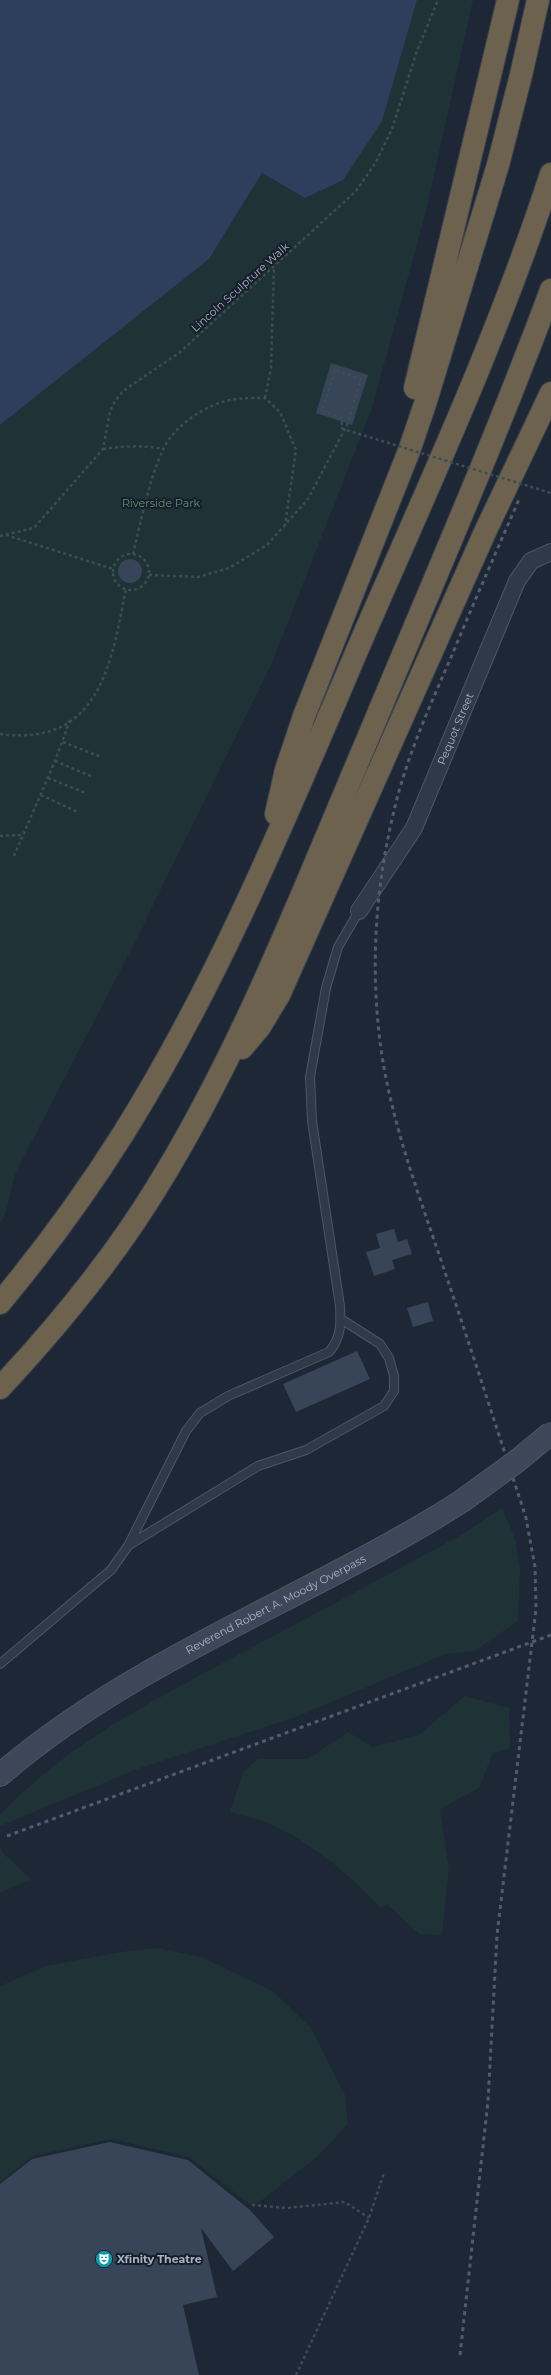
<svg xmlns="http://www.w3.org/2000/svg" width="551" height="2375" viewBox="0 0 551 2375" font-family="Montserrat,sans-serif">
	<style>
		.green { fill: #1f3337 }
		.water { fill: #2d3f5d }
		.building { fill: #384457 }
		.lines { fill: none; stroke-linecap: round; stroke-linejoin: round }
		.lane-casing { stroke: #4e5665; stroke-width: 10 }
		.street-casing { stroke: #4e5665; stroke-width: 18 }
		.secondary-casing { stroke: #4e5665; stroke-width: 24 }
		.highway-casing { stroke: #3b4351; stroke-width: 24 }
		.path { stroke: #394f52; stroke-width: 2.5; stroke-dasharray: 3 3; stroke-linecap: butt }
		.lane { stroke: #303947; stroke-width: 8 }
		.street { stroke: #303947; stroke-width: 16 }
		.secondary { stroke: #3e475a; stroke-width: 22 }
		.highway { stroke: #6d624d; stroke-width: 22 }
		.rail { stroke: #525c6e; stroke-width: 3; stroke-dasharray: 4 4; stroke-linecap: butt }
		.secondary-bridge-casing { stroke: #4e5665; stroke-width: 24; stroke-linecap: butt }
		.path-bridge { stroke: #394f52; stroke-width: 2.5; stroke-dasharray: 3 3; stroke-linecap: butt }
		.secondary-bridge { stroke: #3e475a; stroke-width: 22 }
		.labels { text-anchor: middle; stroke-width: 4; stroke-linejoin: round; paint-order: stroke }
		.street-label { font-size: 11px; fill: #aab3c4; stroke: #161e2b }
		.park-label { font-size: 11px; fill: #61956f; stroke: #161e2b }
		.poi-label { font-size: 11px; font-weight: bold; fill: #aab3c4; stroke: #161e2b; text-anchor: start }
	</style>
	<rect width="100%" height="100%" fill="#1d2736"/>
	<path class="green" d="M417,0H473L425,215L372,408L272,663L132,948L16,1172L5,1215L0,1223V425L209,259L262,173L305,198L382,121Z
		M502,1508L515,1539L520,1570L518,1621L475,1651L445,1654L296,1717L140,1768L0,1826V1815C64,1746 152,1701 234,1657C311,1616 387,1575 463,1534Z
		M465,1696L509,1708L510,1749L493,1753L479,1788L440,1809L449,1869L442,1935L419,1934L387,1904L381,1908C354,1878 309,1841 272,1825C259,1819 244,1816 230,1812L243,1772L258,1759H308L348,1732L373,1747L419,1735Z
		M0,1845L2,1852L31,1879L0,1893Z
		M156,1948L202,1957L274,1992L311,2028L345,2095L348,2124L318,2156L253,2207L189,2157L111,2139L33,2156L0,2182V1986L46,1966L121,1952Z"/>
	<path class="water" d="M0,0H417L382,121L343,180L305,198L262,173L209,259L0,425Z"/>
	<path class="building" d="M331,363L368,375L352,425L316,413Z
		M118 571a12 12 0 1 1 24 0a12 12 0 1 1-24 0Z
		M394,1229L398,1242L407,1239L412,1254L392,1260L395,1269L374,1276L366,1252L380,1248L376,1234Z
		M428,1302L433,1321L413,1327L407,1308Z
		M357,1351L370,1379L296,1412L283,1384Z
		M110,2142L188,2160L250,2210L274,2237L233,2271L201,2228L217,2297L183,2305L199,2375H0V2184L32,2159Z"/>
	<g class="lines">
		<defs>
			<path id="lane" d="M129,1545L258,1466L306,1450L384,1406L394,1391V1376L389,1358L380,1344L341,1319
				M0,1664L111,1570L128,1546L186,1431L200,1413L228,1396L329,1352C341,1338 341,1325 340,1306L312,1121L310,1077L326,988L338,947L359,911"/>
			<g id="street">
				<path id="s1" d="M359,911L414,828L517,581L531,561L551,552"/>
			</g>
			<g id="secondary">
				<path id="s2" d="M0,1775C135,1658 312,1597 462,1501"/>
			</g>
			<path id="highway" d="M415,388L508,0
				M276,814L286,770L304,716L409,451L425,404L498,165L521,75L538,0
				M242,1048L259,1028L279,995L485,532L551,393
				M0,1303C44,1250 86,1193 123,1134C222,976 292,802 365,632C431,481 500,331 551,174
				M0,1388C57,1327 113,1259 157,1187C244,1046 303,890 368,738C430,589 495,441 551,290"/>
		</defs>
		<use href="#lane" class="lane-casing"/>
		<use href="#street" class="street-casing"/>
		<use href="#secondary" class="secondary-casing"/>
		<use href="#highway" class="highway-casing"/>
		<path class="path" d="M265,398L271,368L274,267
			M103,449C124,446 142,445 164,449
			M6,535L113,569
			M0,536L34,528L103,449L110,411L115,401L123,391L179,353L356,191L376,162L392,129L417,51L438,0
			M133,554C140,525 153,460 170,438C183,421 205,407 225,401C238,398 252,398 265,398L280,412L296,450L285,525
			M113 572a18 18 0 1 1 36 0a18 18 0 1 1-36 0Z
			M149,575L198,577L229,568L267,545L308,499L348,423L361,379L335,370L322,411L342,418V422
			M0,734C100,747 111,664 126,589
			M63,742L101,757
			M55,761L93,777
			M48,778L86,793
			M41,795L78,812
			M0,836L23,835
			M14,856L55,761L70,720
			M252,2205L287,2208L345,2202L369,2218
			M296,2375L369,2218L384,2173"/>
		<use href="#lane" class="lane"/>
		<use href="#street" class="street"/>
		<use href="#secondary" class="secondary"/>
		<use href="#highway" class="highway"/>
		<path class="rail" d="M7,1836L551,1635
			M460,2355L488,2101L497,1935L536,1609L535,1567L526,1518C500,1438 474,1358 447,1278C423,1206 394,1132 382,1056C369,969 375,881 398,795C411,747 432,701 452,655C474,602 497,550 520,497"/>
		<defs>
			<path id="secondary-bridge" d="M462,1501L517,1461L551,1433"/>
		</defs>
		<use href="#secondary-bridge" class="secondary-bridge-casing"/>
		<path class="path-bridge" d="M342,422L341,427L343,429L551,493"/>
		<use href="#secondary-bridge" class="secondary-bridge"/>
	</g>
	<defs>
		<symbol id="theatre-disc" viewBox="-11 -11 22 22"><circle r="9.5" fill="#0f9aa8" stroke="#161e2b"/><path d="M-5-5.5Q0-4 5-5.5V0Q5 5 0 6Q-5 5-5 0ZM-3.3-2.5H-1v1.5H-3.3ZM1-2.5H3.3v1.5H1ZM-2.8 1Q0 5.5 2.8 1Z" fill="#fff"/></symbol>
	</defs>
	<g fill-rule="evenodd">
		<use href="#theatre-disc" x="94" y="2249" width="20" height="20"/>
	</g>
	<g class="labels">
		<g class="street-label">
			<text transform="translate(240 287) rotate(-42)" y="4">Lincoln Sculpture Walk</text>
			<text dy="4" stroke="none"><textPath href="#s1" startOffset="207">Pequot Street</textPath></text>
			<text dy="4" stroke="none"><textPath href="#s2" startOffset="325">Reverend Robert A. Moody Overpass</textPath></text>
		</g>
		<g class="park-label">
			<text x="161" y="507">Riverside Park</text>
		</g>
		<g class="poi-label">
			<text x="117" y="2263">Xfinity Theatre</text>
		</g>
	</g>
</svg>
